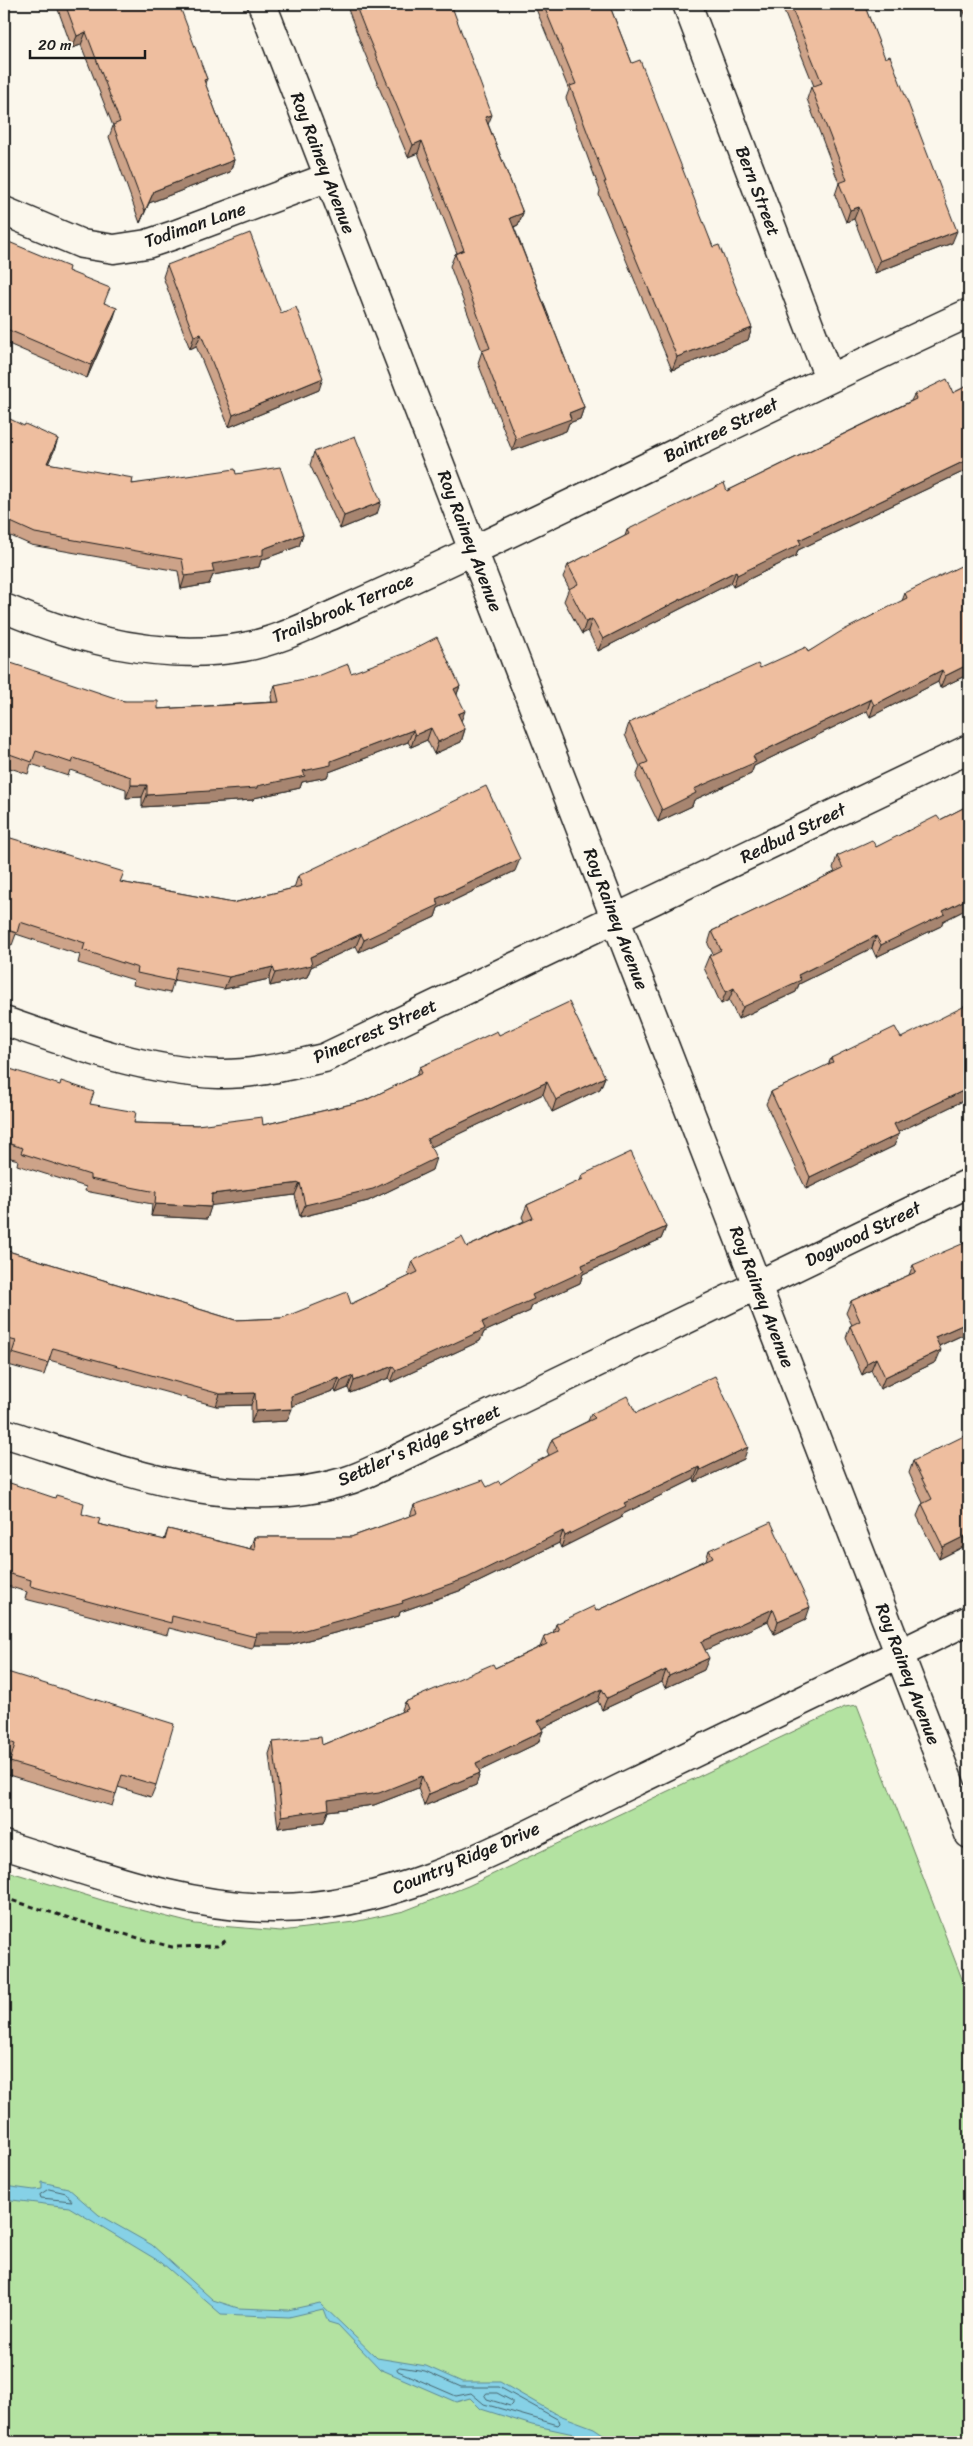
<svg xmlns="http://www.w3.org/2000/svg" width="973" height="2446" viewBox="0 0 973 2446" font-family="Sriracha,sans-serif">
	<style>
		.green { fill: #b3e2a1; stroke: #687f5e }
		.water { fill: #86d1e6; stroke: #5c8995 }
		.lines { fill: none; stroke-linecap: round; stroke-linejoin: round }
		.shore { stroke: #46646d; stroke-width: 1 }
		.minor-casing { stroke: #1c1c1c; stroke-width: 31 }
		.path { stroke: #1c1c1c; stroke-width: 3; stroke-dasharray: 5 4; stroke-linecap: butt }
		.minor { stroke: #fbf7ec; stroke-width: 28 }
		.wall { fill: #cda389; stroke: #1c1c1c }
		.shaded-wall { fill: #a7856f; stroke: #1c1c1c }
		.building { fill: #eebe9f; stroke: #1c1c1c }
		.labels { text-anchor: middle; stroke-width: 4; stroke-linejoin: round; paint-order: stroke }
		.street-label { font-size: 18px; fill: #1c1c1c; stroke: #fbf7ec }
	</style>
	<rect width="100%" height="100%" fill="#fbf7ec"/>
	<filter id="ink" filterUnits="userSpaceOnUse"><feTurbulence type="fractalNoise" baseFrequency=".02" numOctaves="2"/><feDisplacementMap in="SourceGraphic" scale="10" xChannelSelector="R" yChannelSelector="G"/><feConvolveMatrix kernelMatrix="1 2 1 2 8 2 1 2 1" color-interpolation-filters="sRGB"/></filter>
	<g filter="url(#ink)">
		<path class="green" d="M857,1705L969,1997V2442H4V1870L105,1901L195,1924L281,1931L354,1922L404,1911L468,1886L845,1707Z"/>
		<path class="water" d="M42,2182L68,2188L99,2215L152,2245L213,2300L238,2308L288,2310L320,2303L377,2358L426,2366L462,2382H500L554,2413L594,2428L615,2442H595L592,2438L532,2425L481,2409L470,2398L456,2402L380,2369L338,2325L328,2322L323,2309L289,2317L221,2314L162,2263L69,2207L4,2199V2186L34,2190L42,2189Z"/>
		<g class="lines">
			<path class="shore" d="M49,2189L66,2193L72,2201L41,2198L40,2195Z
				M400,2367L425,2371L461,2387H499L559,2420L560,2423L558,2425L484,2404L471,2393L456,2396L398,2371L397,2369Z
				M487,2393H497L512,2401V2404L510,2406L487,2399L485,2396Z"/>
			<defs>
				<path id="minor" d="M262,4L969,1834
					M687,4L829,378
					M4,211L82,244L114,249L147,244L174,235L329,177
					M4,608C79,640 162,662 244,647C277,641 307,626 337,613C384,592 430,571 476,549C641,471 804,389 969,313
					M4,1021C73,1045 144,1071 218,1074C253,1075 290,1065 324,1058L969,749
					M4,1433C114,1467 230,1517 346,1481C363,1476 379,1467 395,1460L969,1183
					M4,1845C93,1872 182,1908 276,1908C404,1908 525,1834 636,1781C747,1727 858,1673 969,1620"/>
			</defs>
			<use href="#minor" class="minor-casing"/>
			<path class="path" d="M4,1898L102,1928L172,1947L217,1946L227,1940"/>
			<use href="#minor" class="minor"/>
		</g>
		<path class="wall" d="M56,4H176L207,79L205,83L234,160L230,172L149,203L140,223L109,137L113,126L81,45L72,48Z
			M346,4H451L488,124L523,213L518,225L514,227L584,407L580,419L569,423L566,431L512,451L478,363L482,351L450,266L455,254L457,253L418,153L408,157L363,49Z
			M534,4H609L632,63L713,247L752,328L748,340L672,370L599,195L600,191L566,98L569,90Z
			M781,4H864L952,243L875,273L854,219L846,222L835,195L839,183L807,99L811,87L814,86Z
			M961,4H969V24Z
			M4,240L105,303L113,320L87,378L4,342Z
			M167,265L281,313L319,390L229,427L196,346L190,349L163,277Z
			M969,385V469L798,550L796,556L733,587L731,583L598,651L588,631L582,634L564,601L569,588L563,577L568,565L625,536L627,530L727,491L911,401L914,395L953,393Z
			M4,416L54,451L48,463L132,484L236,474L303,534L299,546L261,560L259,567L213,575L209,584L181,589L178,571L31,545L4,533Z
			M314,452L377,514L340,529L310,465Z
			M905,593L969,674L940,688L938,682L870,717L867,711L754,766L751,774L694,800L692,806L658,822L636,777L640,767L625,735L629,723L760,668L808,652L902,601Z
			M4,665L124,701L158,709L272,702L271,697L275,685L351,673L460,686L457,694L461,721L465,729L461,742L434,754L427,740L411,747L408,742L329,772L327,777L302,782L300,788L254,798L253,800L142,807V797L126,798V789L70,770L68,776L31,764L28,774L4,766Z
			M969,805V908L943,921L941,926L876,957L872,948L799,984L796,992L738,1019L729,1000L721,1004L704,968L709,956L713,954L708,944L712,931L835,872L833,868L837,856L876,847L940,820Z
			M4,836L120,882L233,903L294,888L298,876L515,871L438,908L435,917L359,952L356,946L311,967L307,977L270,986L269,979L224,989L174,980L170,993L133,985L134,980L78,963L80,955L16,934L12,945L4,942Z
			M499,1035L605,1077L600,1089L552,1112L543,1094L431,1147L432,1170L368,1201L300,1217L295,1195L211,1205L207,1219L151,1216L152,1204L85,1191L86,1187L17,1165L18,1160L4,1156V1067L134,1123L197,1125H263L364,1101L416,1076L420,1067Z
			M901,1038L969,1098L898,1132L894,1146L806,1189L766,1104L771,1092L828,1065L831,1058Z
			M582,1175L666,1227L661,1239L583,1274L580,1283L532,1305L530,1311L484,1332L480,1341L391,1382L389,1378L350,1393L348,1388L336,1393L335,1390L292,1406L287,1421L251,1423V1405L216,1406L49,1360L44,1375L8,1365L11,1353L4,1351V1246L8,1251L235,1320L282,1318L351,1304L410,1276L408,1273L412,1261L467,1247L524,1221L522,1217L527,1205L580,1181Z
			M913,1265L969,1332L939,1346L936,1362L880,1389L871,1370L862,1375L846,1338L850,1326L852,1325L846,1313L851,1301L909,1275Z
			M636,1413L744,1459L695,1482L694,1479L623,1514L621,1518L561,1548L559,1543L462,1590L400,1612L399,1616L289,1645H254L252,1649L169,1628L167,1635L25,1599L27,1592L4,1585V1481L82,1514L98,1524L164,1540L168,1529L250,1549L254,1537H351L410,1516L414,1505L500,1484L549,1455L547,1451L552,1439L588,1421L591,1414Z
			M913,1461L969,1544L939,1559L917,1516L922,1504L923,1503L909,1473Z
			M709,1550L806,1619L774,1634L768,1621L705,1650L704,1670L665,1688L662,1682L602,1710L598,1701L541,1729L543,1731L538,1743L479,1771L480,1773L476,1785L424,1806L418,1788L374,1805L328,1811L324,1822L278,1828L269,1754L273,1742L322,1745L401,1712L405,1702L495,1668L540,1647L544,1637L553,1633L556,1624L596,1611L706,1560Z
			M4,1671L156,1785L151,1797L118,1787L112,1806L5,1774L11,1756L4,1754Z"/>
		<path class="shaded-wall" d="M86,32L81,45L72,48L77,36Z
			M492,115L487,127L485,117Z
			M422,141L418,153L408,157L413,145Z
			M234,160L230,172L149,203L140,223L154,191Z
			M859,207L854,219L846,222L850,210Z
			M523,213L518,225L506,230L510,218Z
			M957,231L952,243L875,273L880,261Z
			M117,308L113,320L87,378L91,365Z
			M752,328L748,340L672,370L677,357Z
			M201,334L196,346L190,349L194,336Z
			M323,378L319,390L229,427L233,415Z
			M584,407L580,419L569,423L566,431L512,451L516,439L569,413Z
			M58,439L54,451L43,475L47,463Z
			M969,459V469L798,550L796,556L733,587L737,575L799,540Z
			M381,502L377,514L340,529L344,516Z
			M303,534L299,546L261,560L259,567L213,575L209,584L181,589L185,576L212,564L263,549Z
			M736,571L731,583L598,651L603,639Z
			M592,619L588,631L582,634L586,622Z
			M969,664V674L940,688L945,676Z
			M942,670L938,682L870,717L874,705Z
			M460,686L455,699L454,689Z
			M871,699L867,711L754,766L751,774L694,800L692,806L658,822L662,810L694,789L753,756Z
			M465,711L460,724L458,714Z
			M431,728L427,740L411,747L415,735Z
			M465,729L461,742L434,754L438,742Z
			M413,730L408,742L329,772L327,777L302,782L300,788L254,798L253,800L142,807L147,795L257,786L303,771Z
			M131,785H147L142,797L126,798Z
			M520,859L515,871L438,908L435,917L359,952L364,940L436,899Z
			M969,898V908L943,921L941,926L876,957L881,945L943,911Z
			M361,934L356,946L311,967L307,977L270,986L275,973Z
			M876,936L872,948L799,984L796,992L738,1019L743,1007L798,975Z
			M273,967L269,979L224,989L229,977Z
			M734,988L729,1000L721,1004L726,992Z
			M605,1077L600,1089L552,1112L556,1100Z
			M547,1082L543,1094L423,1151L427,1139Z
			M969,1088V1098L890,1136L894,1124Z
			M899,1134L894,1146L806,1189L810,1177Z
			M436,1158L432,1170L368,1201L300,1217L305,1205Z
			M300,1183L295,1195L208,1206L212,1194Z
			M155,1204L211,1207L207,1219L151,1216Z
			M666,1227L661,1239L583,1274L580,1283L532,1305L530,1311L484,1332L480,1341L391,1382L396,1370L532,1295L582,1265Z
			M969,1322V1332L930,1350L935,1337Z
			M941,1350L936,1362L880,1389L885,1377Z
			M876,1358L871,1370L862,1375L867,1363Z
			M393,1366L389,1378L350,1393L354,1381Z
			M353,1376L348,1388L336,1393L341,1381Z
			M339,1378L335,1390L287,1408L291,1396Z
			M255,1393L251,1405L216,1406L220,1394Z
			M292,1409L287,1421L251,1423L256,1411Z
			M748,1447L744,1459L695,1482L700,1470Z
			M699,1467L694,1479L623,1514L621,1518L561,1548L565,1536L624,1503Z
			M563,1531L559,1543L462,1590L400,1612L399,1616L289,1645H254L256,1637V1633L402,1601Z
			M969,1534V1544L939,1559L943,1547Z
			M810,1607L806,1619L774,1634L778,1621Z
			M773,1609L768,1621L697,1654L701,1642Z
			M709,1658L704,1670L665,1688L669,1676Z
			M666,1670L662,1682L602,1710L607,1698Z
			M602,1689L598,1701L533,1733L538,1721Z
			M543,1731L538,1743L471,1775L476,1763Z
			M480,1773L476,1785L424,1806L429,1794Z
			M422,1776L418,1788L374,1805L328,1811L324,1822L278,1828L282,1816L328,1800Z"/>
		<path class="building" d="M65,4H176L177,8L180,7L207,79L204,80L234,160L154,191L145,211L113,125L120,122L86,32L77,36Z
			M355,4H451L492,115L485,117L523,213L510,218L584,407L569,413L571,419L516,439L482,351L490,348L455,254L464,250L422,141L413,145L368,37Z
			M543,4H609L632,63L640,60L713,247L719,245L752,328L677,357L604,182H606L570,86L576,84Z
			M790,4H864L885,58L890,56L957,231L880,261L859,207L850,210L839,183L847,180L811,87L822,83Z
			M250,233L281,313L296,307L323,378L233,415L201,334L194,336L167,265Z
			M4,240L69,267L68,271L110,288L104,303L117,308L91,365L4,328Z
			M947,379L953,393L969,385V459L799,540L801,544L737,575L736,571L603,639L592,619L586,622L569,589L578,584L568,565L629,534L627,530L663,512L724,483L727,491L916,399L914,395Z
			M4,416L24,426L25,424L58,439L47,463L133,478L132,484L235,469L236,474L280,467L303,534L263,549V555L212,564L214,572L185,576L182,559L35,533L4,519Z
			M355,436L381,502L344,516L314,452Z
			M969,562V664L945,676L942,670L874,705L871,699L753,756L756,762L694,789L696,793L662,810L641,765L648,762L629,723L758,664L760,668L806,647L808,652L840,632L907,598L905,593Z
			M437,637L460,686L454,689L465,711L458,714L465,729L438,742L431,728L415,735L413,730L331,761V765L303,771L305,776L257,786V788L147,795V785H131V777L74,758L72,763L36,751L32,762L4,752V665L7,667L8,662L124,701H158V709L279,702L275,685L318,676L348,664L351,673L408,652Z
			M486,786L520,859L436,899L439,905L364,940L361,934L310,957L312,965L275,973L273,967L229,977L177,967L174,981L137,973L138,968L83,950L85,943L20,922L17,933L4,929V836L124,872L120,882L233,903L302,886L298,876Z
			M969,805V898L943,911L945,914L881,945L876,936L798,975L801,980L743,1007L734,988L726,992L709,956L721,950L712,931L843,868L837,856L872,840L876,847L937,816L940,820Z
			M569,1002L605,1077L556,1100L547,1082L427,1139L436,1158L373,1189L305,1205L300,1183L212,1194L211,1207L155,1204L156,1192L90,1179V1175L21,1153L23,1148L4,1142V1067L60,1085L61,1081L94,1092L90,1104L136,1112L134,1123L197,1125L262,1117L263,1125L364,1101L422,1073L420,1067L497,1031L499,1035Z
			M969,1004V1088L894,1124L899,1134L810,1177L771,1092L833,1062L831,1058L895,1027L901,1038Z
			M631,1152L666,1227L582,1265L584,1271L532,1295L534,1299L482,1322L485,1329L396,1370L393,1366L354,1381L353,1376L341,1381L339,1378L291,1396L292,1409L256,1411L255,1393L220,1394L53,1348L48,1363L12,1353L16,1341L4,1338V1246L9,1247L8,1251L235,1320L282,1318L347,1292L351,1304L418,1272L412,1261L462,1237L467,1247L533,1218L527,1205L583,1179L582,1175Z
			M969,1241V1322L935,1337L941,1350L885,1377L876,1358L867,1363L850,1326L860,1321L851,1301L916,1272L913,1265Z
			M715,1376L748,1447L700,1470L699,1467L624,1503L626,1506L565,1536L563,1531L467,1578L402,1601L403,1603L294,1633H256V1637L172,1616L171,1623L30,1586L31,1580L4,1572V1481L55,1498L56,1495L84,1503L82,1514L100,1519L98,1524L165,1540L168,1529L255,1550L254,1537H351L418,1513L414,1505L483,1480L487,1487L499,1481L500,1484L532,1464L558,1451L552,1439L595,1418L591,1414L627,1396L636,1413Z
			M966,1435L969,1440V1534L943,1547L922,1504L932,1499L913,1461Z
			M771,1522L810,1607L778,1621L773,1609L701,1642L709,1658L669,1676L666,1670L607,1698L602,1689L538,1721L543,1731L476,1763L480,1773L429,1794L422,1776L379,1793L328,1800L329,1809L282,1816L273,1742L321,1737L322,1745L408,1709L405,1702L493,1664L495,1668L547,1644L544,1637L559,1630L556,1624L594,1606L596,1611L713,1557L709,1550Z
			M4,1671L174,1724L156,1785L122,1775L116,1794L10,1762L15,1744L4,1740Z"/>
	</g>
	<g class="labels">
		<g class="street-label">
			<text transform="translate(323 163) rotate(69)" y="6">Roy Rainey Avenue</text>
			<text transform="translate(758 191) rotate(69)" y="6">Bern Street</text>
			<text transform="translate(195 225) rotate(-19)" y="6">Todiman Lane</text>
			<text transform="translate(721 430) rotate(-26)" y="6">Baintree Street</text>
			<text transform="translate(470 541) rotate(69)" y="6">Roy Rainey Avenue</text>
			<text transform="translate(343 608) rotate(-23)" y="6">Trailsbrook Terrace</text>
			<text transform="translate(793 833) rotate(-26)" y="6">Redbud Street</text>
			<text transform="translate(616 919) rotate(69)" y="6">Roy Rainey Avenue</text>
			<text transform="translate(375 1031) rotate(-24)" y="6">Pinecrest Street</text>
			<text transform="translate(863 1234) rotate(-26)" y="6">Dogwood Street</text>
			<text transform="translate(762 1297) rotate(69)" y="6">Roy Rainey Avenue</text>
			<text transform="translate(419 1445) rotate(-24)" y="6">Settler's Ridge Street</text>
			<text transform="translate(908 1674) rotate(69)" y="6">Roy Rainey Avenue</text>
			<text transform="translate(466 1858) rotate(-23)" y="6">Country Ridge Drive</text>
		</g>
	</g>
	<rect width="973" height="2446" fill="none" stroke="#fbf7ec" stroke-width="20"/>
	<rect x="10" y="10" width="953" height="2426" fill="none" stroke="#1c1c1c" stroke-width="2" filter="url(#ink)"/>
	<path d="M30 50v8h115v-8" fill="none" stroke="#1c1c1c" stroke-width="2.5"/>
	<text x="38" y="50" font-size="15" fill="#1c1c1c" stroke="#fbf7ec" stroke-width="4" paint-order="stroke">20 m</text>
</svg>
